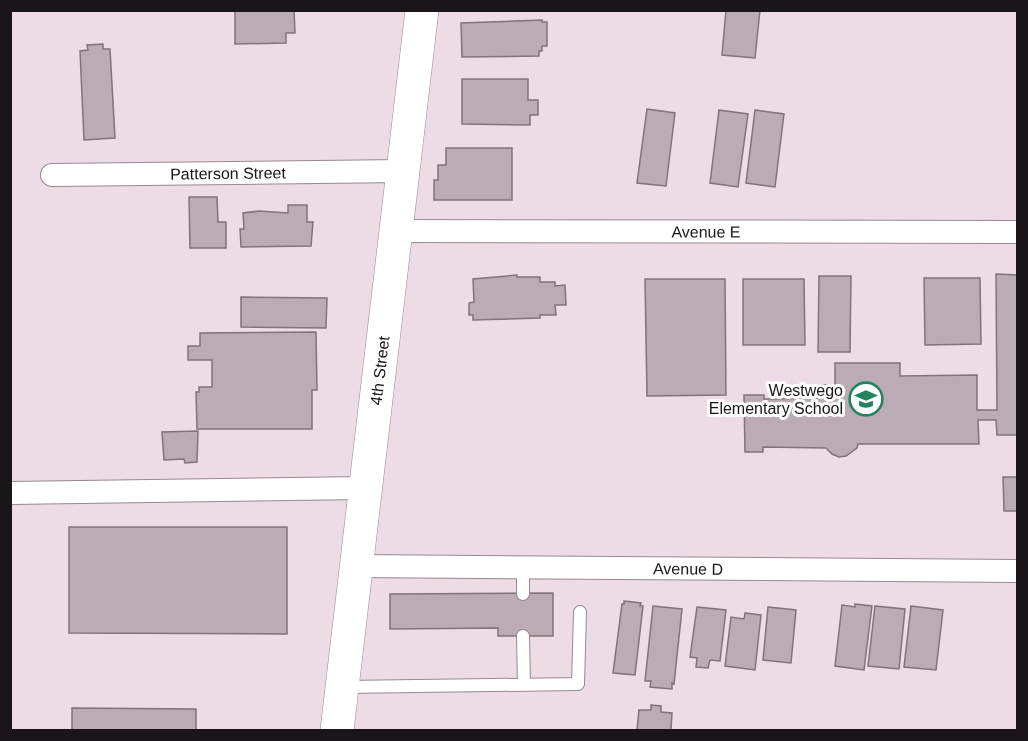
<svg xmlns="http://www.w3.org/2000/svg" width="1028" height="741" viewBox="0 0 1028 741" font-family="Arial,sans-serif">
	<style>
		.building { fill: #bbabb4; stroke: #81727b; stroke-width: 1.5 }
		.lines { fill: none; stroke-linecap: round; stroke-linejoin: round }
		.lane-casing { stroke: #988891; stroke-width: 14 }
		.street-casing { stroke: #988891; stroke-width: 24 }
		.secondary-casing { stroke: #988891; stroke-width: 34 }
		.lane { stroke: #fff; stroke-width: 12 }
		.street { stroke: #fff; stroke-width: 22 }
		.secondary { stroke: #fff; stroke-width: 33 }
		.labels { text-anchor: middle; stroke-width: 6; stroke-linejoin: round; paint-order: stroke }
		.street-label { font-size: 16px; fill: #1a1518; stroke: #fff }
		.poi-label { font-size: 16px; fill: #1a1518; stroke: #fff; text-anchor: end }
	</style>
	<rect width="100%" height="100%" fill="#eddce5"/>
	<path class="building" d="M235,10H294L295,33H286V43L235,44Z
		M726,10H760L755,58L722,55Z
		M542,20V22H547V46H542V51H539V56L462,57L461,23Z
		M103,44V49H110L115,138L84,140L80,51L88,50L87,45Z
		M462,79H528V100H538V115H530V125L462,124Z
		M647,109L675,113L666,186L637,183Z
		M719,110L748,114L738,187L710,183Z
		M755,110L784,114L775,187L746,183Z
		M446,148H512V200H434V180H438V165H446Z
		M189,197H217L218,222H226V248H190Z
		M288,205H307V222H313L311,246L241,247L240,229H244L243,213L259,211L288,213Z
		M996,274L1018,275V435H997L996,420H978L979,444H858L857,448L846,456L839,457L832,454L826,448L763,447V452H745L744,395H764V399L818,398V385H835V363H900V376L977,375V410H997Z
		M517,275V277H540V282H555V286L565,285L566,305H555L556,315H540V318L473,320V315H469V303L474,302L473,279Z
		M819,276H851L850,352H818Z
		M924,278H980L981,344L925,345Z
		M645,279H725L726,395L647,396Z
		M743,279H804L805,345H743Z
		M241,297L327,298L326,328L241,327Z
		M316,332L317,390H312V429H197L196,392H199V387H212V360H188V346H200V333Z
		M198,431L197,462L185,463L184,459L164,460L162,432Z
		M1003,477H1018V511H1004Z
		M69,527H287V634L69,633Z
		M553,593V636H498V628L390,629V594Z
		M624,601L641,603L640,606H643L635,675L613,673L622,604H624Z
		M855,604L872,606L864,670L835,666L842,605L855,607Z
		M653,606L682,609L674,684L672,683V689L650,687L651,681H645Z
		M875,606L905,609L899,669L868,666Z
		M911,606L943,610L936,670L904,667Z
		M697,607L726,610L720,661L710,660L708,668L696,667L697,658L690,657Z
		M768,607L796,610L791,663L763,660Z
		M745,613L761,615L755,670L725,666L731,617L744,619Z
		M651,705L661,706V712L672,713L671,730H637L639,710H651Z
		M72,708L196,709V730H72Z"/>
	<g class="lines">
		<defs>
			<path id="lane" d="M523,567V594
				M523,636L524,685
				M343,687L578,684L580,612"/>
			<g id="street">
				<path id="s1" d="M52,175L403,171"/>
				<path id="s2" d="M396,231L1018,232"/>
				<path d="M10,493L366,488"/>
				<path id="s3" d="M356,566L1018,571"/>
			</g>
			<g id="secondary">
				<path id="s4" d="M337,730L422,10"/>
			</g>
		</defs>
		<use href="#lane" class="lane-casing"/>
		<use href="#street" class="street-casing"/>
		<use href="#secondary" class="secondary-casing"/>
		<use href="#lane" class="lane"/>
		<use href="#street" class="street"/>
		<use href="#secondary" class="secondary"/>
	</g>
	<defs>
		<symbol id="school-ring" viewBox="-11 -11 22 22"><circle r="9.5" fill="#fff" stroke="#21845d" stroke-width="1.5"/><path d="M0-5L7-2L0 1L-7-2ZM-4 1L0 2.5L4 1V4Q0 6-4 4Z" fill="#21845d"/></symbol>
	</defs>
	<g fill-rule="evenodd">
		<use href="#school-ring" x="847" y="380" width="38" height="38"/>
	</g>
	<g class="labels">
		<g class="street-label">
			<text dy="6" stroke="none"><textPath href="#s1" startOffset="176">Patterson Street</textPath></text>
			<text dy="6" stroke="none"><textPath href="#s2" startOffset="310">Avenue E</textPath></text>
			<text dy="6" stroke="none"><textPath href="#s4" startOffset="362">4th Street</textPath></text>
			<text dy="6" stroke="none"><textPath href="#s3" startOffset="332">Avenue D</textPath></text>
		</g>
		<g class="poi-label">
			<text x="843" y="396">Westwego<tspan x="843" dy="18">Elementary School</tspan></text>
		</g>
	</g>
	<rect width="1028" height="741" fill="none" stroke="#1a1518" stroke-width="24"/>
</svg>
